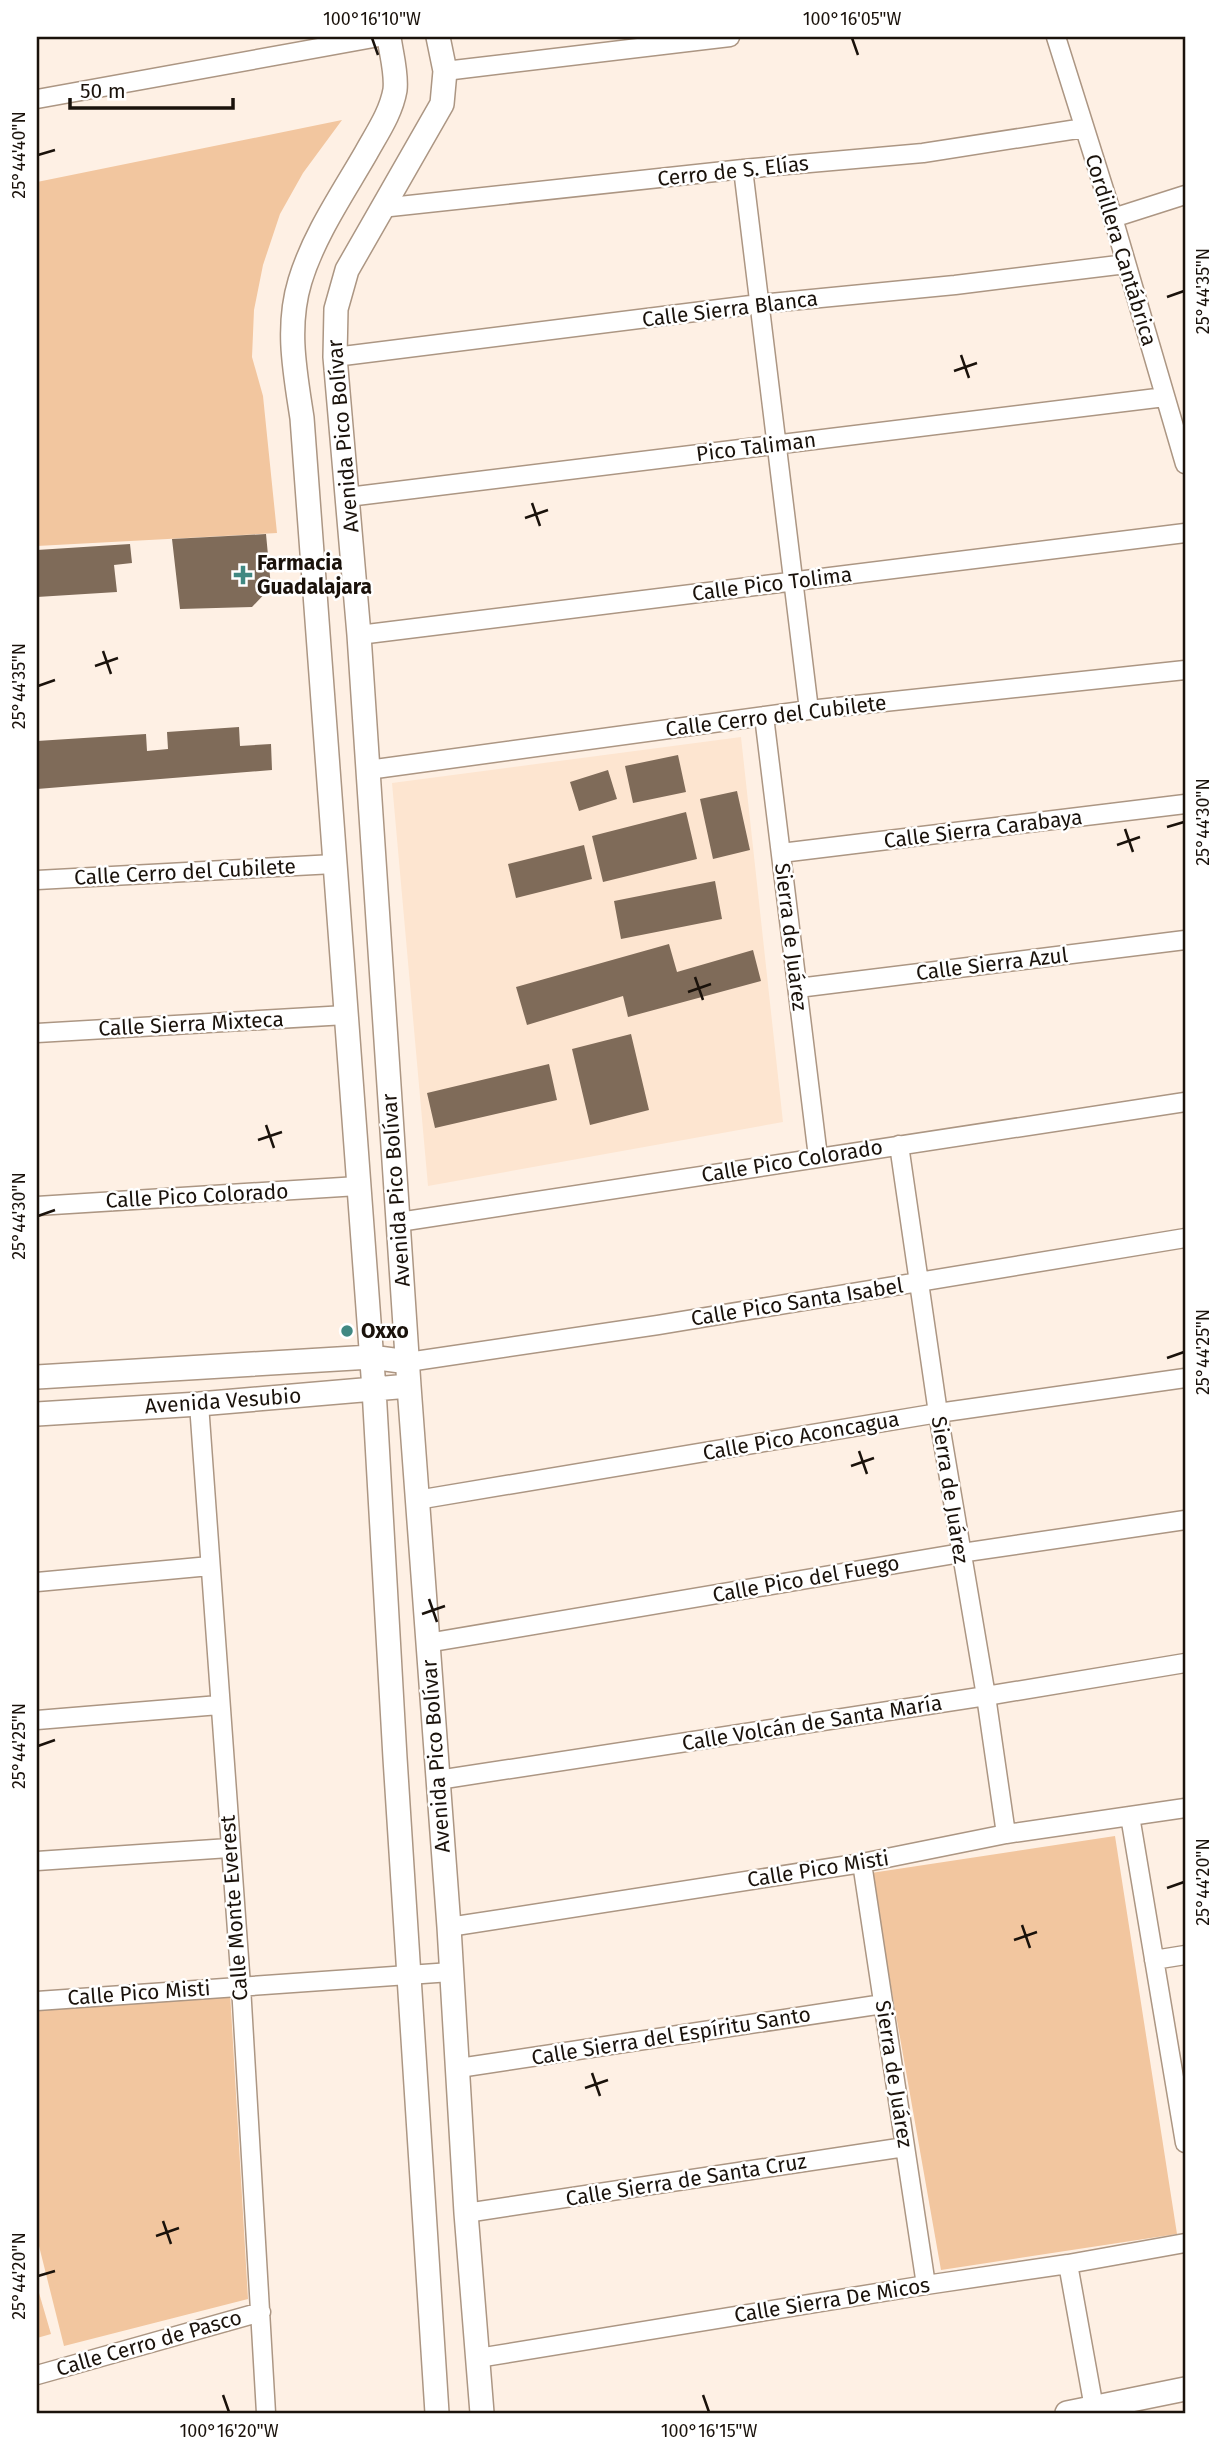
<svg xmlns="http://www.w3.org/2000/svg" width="1222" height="2450" viewBox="0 0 1222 2450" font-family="'Fira Sans',sans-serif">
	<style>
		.built { fill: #fde5d0 }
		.green { fill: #f2c69f }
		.building { fill: #7f6b59 }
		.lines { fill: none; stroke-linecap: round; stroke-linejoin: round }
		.minor-casing { stroke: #ac9683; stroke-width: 21 }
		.tertiary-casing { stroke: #ac9683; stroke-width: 26 }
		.minor { stroke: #fff; stroke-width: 18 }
		.tertiary { stroke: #fff; stroke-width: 23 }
		.ticks { fill: none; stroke: #1a120b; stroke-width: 2.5 }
		.poi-dot { fill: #408882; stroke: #fff; stroke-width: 2.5 }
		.labels { text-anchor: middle; stroke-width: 5; stroke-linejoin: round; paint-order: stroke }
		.street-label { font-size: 21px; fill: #1a120b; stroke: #fff }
		.poi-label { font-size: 21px; font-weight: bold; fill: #1a120b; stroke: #fff; text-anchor: start }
		.neatline { fill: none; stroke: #1a120b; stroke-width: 2.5 }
		.ticks-label { font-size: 18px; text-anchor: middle; fill: #1a120b }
	</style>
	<rect width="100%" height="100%" fill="#fef0e4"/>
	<path class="built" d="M741,737L783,1122L428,1186L392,783Z"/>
	<path class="green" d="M342,120L303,173L280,214L263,265L254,310L252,357L263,396L277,533L37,546V182Z
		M1115,1836L1177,2234L941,2270L871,1873Z
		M230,1992L248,2299L64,2346L37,2238V2003Z
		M37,2286L51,2334L37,2338Z"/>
	<path class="building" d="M266,534L271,587L252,607L180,609L172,539Z
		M130,544L132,563L114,565L117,592L37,597V550Z
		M239,727L240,746L271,744L272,770L37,789V741L146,734L147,751L168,749L167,732Z
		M678,755L686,792L633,803L625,766Z
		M608,770L617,799L579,811L570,782Z
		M737,791L750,850L713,859L700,799Z
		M686,812L697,859L603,882L592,836Z
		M584,845L592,879L516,898L508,864Z
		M715,881L722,919L621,939L614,901Z
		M669,944L677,972L753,950L761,981L628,1017L623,996L527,1025L516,987Z
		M631,1034L649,1110L590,1125L572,1049Z
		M549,1064L557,1100L435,1128L427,1093Z"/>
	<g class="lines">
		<defs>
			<path id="minor" d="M1056,37L1113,218L1185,464
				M445,71L730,37
				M37,99L379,37
				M743,169L809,710
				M381,208L743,169L923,153L1084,128
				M1113,218L1185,195
				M335,357L759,304L955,285L1126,264
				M348,497L1165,397
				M359,635L1185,533
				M764,716L818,1157
				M368,770L809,710L1185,670
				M781,853L1185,804
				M37,880L334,864
				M798,988L1185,940
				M37,1033L346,1015
				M899,1145L938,1413L986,1696L1006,1834
				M37,1206L358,1186
				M399,1222L1185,1102
				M408,1362L658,1325L1185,1238
				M199,1404L241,1986L266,2413
				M417,1500L938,1413L1185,1378
				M37,1582L210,1566
				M427,1643L961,1553L1185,1520
				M37,1720L219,1705
				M438,1780L986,1696L1185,1663
				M1130,1816L1185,2143
				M37,1861L229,1848
				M862,1863L926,2285
				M449,1927L862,1863L1006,1834L1185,1808
				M1154,1960L1185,1955
				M37,2001L451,1972
				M459,2068L883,2004
				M466,2213L905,2147
				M1068,2264L1094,2408
				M478,2358L926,2285L1068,2264L1185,2243
				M37,2375L261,2312"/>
			<path id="tertiary" d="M389,37C391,53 397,73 395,90C391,113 377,133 366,153C343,193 314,235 300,281C286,327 295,372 302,418L374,1389L395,1758L437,2413
				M438,37L445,71L442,104L347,270L336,309L335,357L359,635L409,1386L449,1927L466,2213L482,2413
				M37,1377L371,1357L408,1362
				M37,1414L199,1404L409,1386
				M1067,2413L1185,2389"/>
		</defs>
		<use href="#minor" class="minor-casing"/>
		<use href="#tertiary" class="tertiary-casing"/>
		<use href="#minor" class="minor"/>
		<use href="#tertiary" class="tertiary"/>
	</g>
	<path class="ticks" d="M372,38L378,55M852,38L858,55M38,155L55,150M1167,297L1184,291M961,355L969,378M954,371L977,363M532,503L540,526M525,518L548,510M103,651L111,674M95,666L118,658M38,686L55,680M1167,827L1184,822M1125,829L1133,852M1117,845L1140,837M695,977L703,1000M688,992L711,984M266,1125L274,1148M258,1140L282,1132M38,1216L55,1210M1167,1358L1184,1352M859,1451L867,1474M851,1466L874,1458M429,1599L437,1622M422,1614L445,1606M38,1746L55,1740M1167,1888L1184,1882M1022,1925L1030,1948M1014,1940L1037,1932M592,2073L600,2096M585,2088L608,2080M163,2221L171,2244M156,2236L179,2228M38,2276L55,2271M223,2395L229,2412M703,2395L709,2412"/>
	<g class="poi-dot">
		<path d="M239.5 564.5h7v7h7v7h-7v7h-7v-7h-7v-7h7z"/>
		<circle cx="347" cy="1331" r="7"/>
	</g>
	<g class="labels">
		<g class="street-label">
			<text transform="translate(733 171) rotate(-6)" y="7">Cerro de S. Elías</text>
			<text transform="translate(1121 250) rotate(73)" y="7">Cordillera Cantábrica</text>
			<text transform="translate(730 309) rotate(-7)" y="7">Calle Sierra Blanca</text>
			<text transform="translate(343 436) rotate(-95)" y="7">Avenida Pico Bolívar</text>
			<text transform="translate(756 447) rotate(-7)" y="7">Pico Taliman</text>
			<text transform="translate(772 584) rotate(-7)" y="7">Calle Pico Tolima</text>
			<text transform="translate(776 716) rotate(-7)" y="7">Calle Cerro del Cubilete</text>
			<text transform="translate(983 829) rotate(-7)" y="7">Calle Sierra Carabaya</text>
			<text transform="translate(185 872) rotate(-3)" y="7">Calle Cerro del Cubilete</text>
			<text transform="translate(791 937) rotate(83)" y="7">Sierra de Juárez</text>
			<text transform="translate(992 964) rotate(-7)" y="7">Calle Sierra Azul</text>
			<text transform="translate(191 1024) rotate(-3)" y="7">Calle Sierra Mixteca</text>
			<text transform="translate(792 1161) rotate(-9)" y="7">Calle Pico Colorado</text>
			<text transform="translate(396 1190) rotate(-94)" y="7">Avenida Pico Bolívar</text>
			<text transform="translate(197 1196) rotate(-3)" y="7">Calle Pico Colorado</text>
			<text transform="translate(797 1302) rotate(-9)" y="7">Calle Pico Santa Isabel</text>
			<text transform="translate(223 1401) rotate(-4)" y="7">Avenida Vesubio</text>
			<text transform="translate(801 1436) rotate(-10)" y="7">Calle Pico Aconcagua</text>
			<text transform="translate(950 1490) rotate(81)" y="7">Sierra de Juárez</text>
			<text transform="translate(806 1579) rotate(-10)" y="7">Calle Pico del Fuego</text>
			<text transform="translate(812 1723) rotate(-9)" y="7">Calle Volcán de Santa María</text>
			<text transform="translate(436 1756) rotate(-94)" y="7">Avenida Pico Bolívar</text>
			<text transform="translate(818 1869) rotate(-9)" y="7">Calle Pico Misti</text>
			<text transform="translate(234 1908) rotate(-94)" y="7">Calle Monte Everest</text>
			<text transform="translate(139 1993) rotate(-4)" y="7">Calle Pico Misti</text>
			<text transform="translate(671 2036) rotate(-9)" y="7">Calle Sierra del Espíritu Santo</text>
			<text transform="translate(894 2074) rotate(81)" y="7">Sierra de Juárez</text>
			<text transform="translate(686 2180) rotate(-9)" y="7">Calle Sierra de Santa Cruz</text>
			<text transform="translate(832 2300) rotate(-9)" y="7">Calle Sierra De Micos</text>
			<text transform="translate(149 2343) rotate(-16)" y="7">Calle Cerro de Pasco</text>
		</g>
		<g class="poi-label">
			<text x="257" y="570">Farmacia<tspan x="257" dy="24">Guadalajara</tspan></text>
			<text x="361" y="1338">Oxxo</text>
		</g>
	</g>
	<rect width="1222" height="2450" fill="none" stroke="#ffffff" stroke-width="77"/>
	<path d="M70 98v10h163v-10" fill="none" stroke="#1a120b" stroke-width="3.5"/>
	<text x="80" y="98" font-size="21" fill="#1a120b" stroke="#ffffff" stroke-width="5" paint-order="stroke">50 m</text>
	<rect x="38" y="38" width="1146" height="2374" class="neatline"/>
	<g class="ticks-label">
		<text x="372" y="25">100°16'10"W</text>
		<text x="852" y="25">100°16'05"W</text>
		<text transform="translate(19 155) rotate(-90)" y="6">25°44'40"N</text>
		<text transform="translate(1203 291) rotate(-90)" y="6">25°44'35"N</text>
		<text transform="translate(19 686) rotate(-90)" y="6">25°44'35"N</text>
		<text transform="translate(1203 822) rotate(-90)" y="6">25°44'30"N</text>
		<text transform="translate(19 1216) rotate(-90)" y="6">25°44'30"N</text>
		<text transform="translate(1203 1352) rotate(-90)" y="6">25°44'25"N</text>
		<text transform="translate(19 1746) rotate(-90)" y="6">25°44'25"N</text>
		<text transform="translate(1203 1882) rotate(-90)" y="6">25°44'20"N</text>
		<text transform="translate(19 2276) rotate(-90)" y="6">25°44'20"N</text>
		<text x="229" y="2437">100°16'20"W</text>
		<text x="709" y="2437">100°16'15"W</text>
	</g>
</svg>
